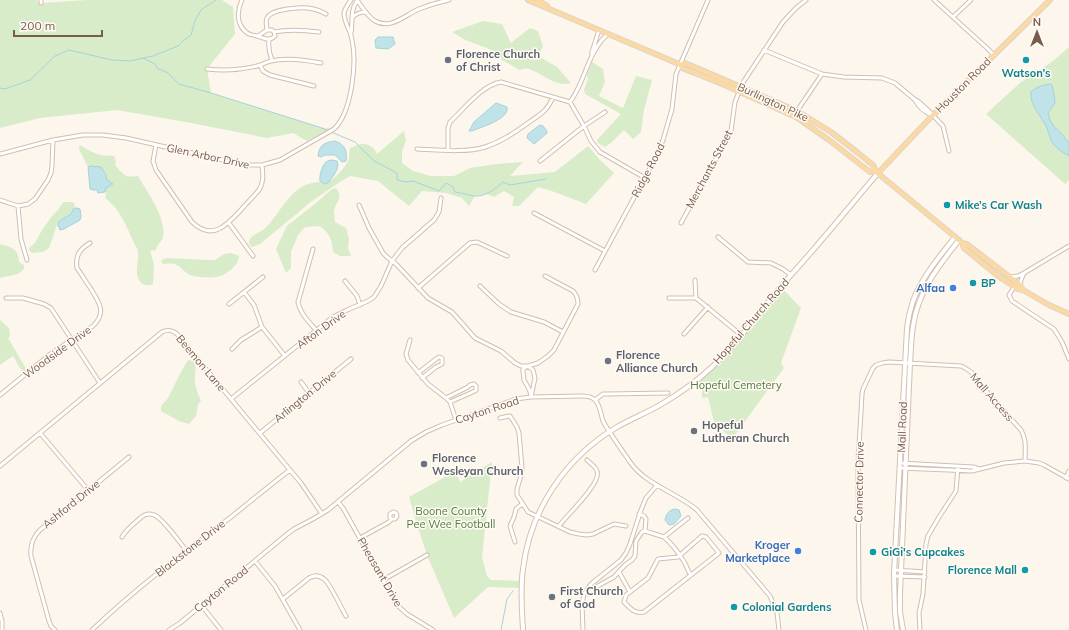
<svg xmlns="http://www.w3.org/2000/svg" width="1069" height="630" viewBox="0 0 1069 630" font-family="Mulish,sans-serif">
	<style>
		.green { fill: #d8ecc9 }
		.water { fill: #bfe3e8; stroke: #a5d3da }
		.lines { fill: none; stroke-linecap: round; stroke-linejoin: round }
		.stream { stroke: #a5d3da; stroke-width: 1 }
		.street-casing { stroke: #d1beb0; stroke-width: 5 }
		.secondary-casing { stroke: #d6c0b0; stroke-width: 6 }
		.primary-casing { stroke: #dad1cd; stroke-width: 6 }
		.street { stroke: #fff; stroke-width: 3 }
		.secondary { stroke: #fff; stroke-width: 4 }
		.primary { stroke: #fbd9a5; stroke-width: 4.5 }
		.worship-dot { fill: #6b7280; stroke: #fffaf3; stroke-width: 1.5 }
		.culture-dot { fill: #0f9aa8; stroke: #fffaf3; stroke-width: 1.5 }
		.shop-dot { fill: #3f7fe0; stroke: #fffaf3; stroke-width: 1.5 }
		.labels { text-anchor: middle; stroke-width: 3; stroke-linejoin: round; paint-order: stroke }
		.worship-label { font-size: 11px; font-weight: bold; fill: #5b616d; stroke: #fffaf3; text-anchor: start }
		.culture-label { font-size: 11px; font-weight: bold; fill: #0d838f; stroke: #fffaf3; text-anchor: start }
		.street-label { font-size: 11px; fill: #7a5c4d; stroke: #fffaf3 }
		.shop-label { font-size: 11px; font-weight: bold; fill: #366cbe; stroke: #fffaf3; text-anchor: end }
		.park-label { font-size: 11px; fill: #537a41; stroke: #fffaf3 }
	</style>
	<rect width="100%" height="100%" fill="#fdf6ec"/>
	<path class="green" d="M0,0H36L41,3L87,0H222L233,7L235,34L207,69L211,93L319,127L331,129L307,141L293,133L267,138L186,122L117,110L40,118L0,128Z
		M483,21L502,24L511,43L530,28L538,31L543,46L538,56L557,67L571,83C556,88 542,73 529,69C526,68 523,69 520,70L502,60L497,53L487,48L465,40L452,32Z
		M1069,47V180L1065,184L986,114L1021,82L1053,61Z
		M592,62L603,69L605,82L599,96L623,108L636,76L652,80L644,110L641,132L633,139L624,130L612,142L605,147L598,143L597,140L621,114L585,94L584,90L588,79L587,75Z
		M404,131L406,141L402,151V163L413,171L431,176H454L470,168L497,164L523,162L510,176L555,172L588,146L600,160L614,173L586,204L549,190L538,187L519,206H512L514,197L504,191L494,197L487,194L475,196L469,206L462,198L446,193L422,191L409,206L378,181L350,176L340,182L312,201L260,244L252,247C243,240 257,233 263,230C265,228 267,226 270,223C282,209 292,187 312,183C317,182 320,181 324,184C332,182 345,168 348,161C350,157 349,152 350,148C358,145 363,142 370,146C374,148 375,150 377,154Z
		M80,145C93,153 98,156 114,156L116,161L115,165C124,175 124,178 138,176C147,191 167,219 163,237C162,242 157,244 156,250L150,251L154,264L153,284C147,287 140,284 138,278C135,270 139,261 138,253C138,249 135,245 133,241C126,225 120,209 105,198L106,193L105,192L106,188L113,184L107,181L106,175L91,166L88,167L79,149Z
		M336,188C344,199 335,202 334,212C334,215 335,219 335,222L346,228L349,239L348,248L351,256H340L333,252C332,239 330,234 320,226L305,227L298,235L291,252V268L286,273L276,249L287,226L316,203L332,189Z
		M64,202H73L75,205L74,208L71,214L58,222L49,248L43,252L32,253L29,250V248L35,243L42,230L52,216L58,210L61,205Z
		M0,244C11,247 19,249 19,262L24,265V269L18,274L0,278Z
		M230,253L234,254L239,256C238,267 225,276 215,277C209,278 199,277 193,276C185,274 182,267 175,264C171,263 166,264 163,264L161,261L163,259L167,258L209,260H215L224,254Z
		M781,287L801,308L781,363L784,368L732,439L714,422L708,397L702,398V389L698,380L717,362Z
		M0,320L9,328L10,336L8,338L28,372L24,375L13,356L0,365Z
		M188,360L193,361C198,367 194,374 195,382C196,389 198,394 201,401L198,404L196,416L189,424L179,421L161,411V406L168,398L182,370Z
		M492,462L482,557L487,576L491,580L522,581L521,588L488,587L454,618L427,555L415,518L409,497L456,471L460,482Z"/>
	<path class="water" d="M378,37H393L395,44L388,49L376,48L375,40Z
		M1050,84L1052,85L1055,100V103L1050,110L1048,114L1050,120L1055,128L1058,130L1061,133L1069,143V156C1064,153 1058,150 1054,145C1050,140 1049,134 1047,128C1042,117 1029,104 1031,92C1036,87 1043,85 1050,84Z
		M496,103L507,107C510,119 481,127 472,131H469L474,122Z
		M540,125L543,126L547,131V133L534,144L527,138L528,134Z
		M335,141C346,145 347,151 346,161L342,162L335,155H325L321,157L318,156C319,145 325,142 335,141Z
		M332,160L337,161C340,169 333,176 328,183L324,184L320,181C319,176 322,166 326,162C328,161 330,160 332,160Z
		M91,166L101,167L106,175L107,180L113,184L106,188L105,192L98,193L97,190H93L90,189L88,167Z
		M74,208H77L80,209L81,216L80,220L64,229L60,230L58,225V222L71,214Z
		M675,509L679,510L681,516L674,524L669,525L665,520C666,514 669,510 675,509Z"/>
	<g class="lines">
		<path class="stream" d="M143,58L155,64L157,68L168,73L179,84L211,93L319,127L355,142L374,161L397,173V180L406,182L413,181L439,191L446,183L453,187L455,192C462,193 468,195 474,196C486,197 495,189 503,182L510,185L546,179
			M0,88L5,89L30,80L55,56L69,50L112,60L130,61L153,56L178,46L183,41L191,35L195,21L201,10L216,0
			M501,630L507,599L513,591"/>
		<defs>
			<path id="street" d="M242,0C237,10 236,24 246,32C249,35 253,35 257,36C264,38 269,42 275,36L274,32L272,30H267L258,36
				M357,0C362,7 368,17 375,21C391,30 405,15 419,9C429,5 439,2 449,0
				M934,0L988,49L994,55
				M41,3V0
				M953,17L971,0
				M352,18C356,13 360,12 366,12
				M267,30C267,26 265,22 267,18C271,9 299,7 308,8C315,9 321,11 326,14
				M274,32C289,29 304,30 319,32
				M351,33C353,22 350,10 357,1
				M269,39C268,47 269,53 272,60
				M764,50L822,74L844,77L882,78L895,83L914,99L918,101L928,110L943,126L949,151
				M592,55V52L599,30
				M260,65L263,71L270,75L314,86
				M207,69C224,71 240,70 257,66C262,65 266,62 271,61C287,57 306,60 321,63
				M740,87L783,22L796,8L806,0
				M915,100C918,106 925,112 931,115
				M570,102C586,81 587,52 608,34
				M797,111L822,74
				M156,145L153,161L156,170L192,222C212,241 226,226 240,211C246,204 253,197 259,190C264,182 263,174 262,165
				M417,149C438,150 466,153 485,147C501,142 514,133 528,123C540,114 547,112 553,97
				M448,150V128L450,122C464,109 482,85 501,82L570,102L584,126L591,141L600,152L645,178
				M0,154L53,140L83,135H103L126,138L245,165H262L280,160L334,129C352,112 357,63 352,40C351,31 344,23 344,13C345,8 348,4 351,0
				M540,161L584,126L605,112
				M0,200L18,206L28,204L35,199L48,180L51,173L52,166L53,140
				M359,205L369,228L383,253L387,257L396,264L428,298L452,312L475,338L501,351L515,363L521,366H528L533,370L535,378L531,397
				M18,206L21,239L27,260
				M534,213L605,251
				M229,223L253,256
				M681,223L729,135L731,131L735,102L739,92
				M718,237L748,262L771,263L783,269L791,275
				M313,249L298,302C300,313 309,322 316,330
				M595,270L658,153L663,140L672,109L676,74L708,0
				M1009,277L1018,276L1024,273L1069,246
				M695,280L696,298
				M345,281L357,296L360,305
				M1020,285L1021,280L1024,273
				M480,286L499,304L511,312L544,322L563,332
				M1014,287L1009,295L1012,301L1054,329L1062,342L1069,359
				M418,288L470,243L477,242L507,256
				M244,292L254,305L262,327L285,356
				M6,298H23L44,304L51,308L100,383
				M669,298H696L741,335
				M229,304L263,277
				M684,334L708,307
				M410,340L406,354L408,360L428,384L446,398L450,402L456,420
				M232,349L241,340L262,327
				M418,373L436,359L439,357L442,358V364L436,367L422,378
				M301,382L309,393
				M0,395L53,352L93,326C107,313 99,302 91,289C86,282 82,275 77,268C75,255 80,249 90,243
				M531,395L529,389L524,380L523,372V369L528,366L538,363L548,356L554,350L578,304C578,298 577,295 573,291L545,276
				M446,398L468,387L470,385L474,384L476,386V390L475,391L450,402
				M231,399L333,317L347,310L368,301L374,297L381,286L392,261L402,248L434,220L439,212L441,198
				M595,400L603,394H608L668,393
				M500,418L509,416H510L517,427L519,433L522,468L521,476L517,489V495L528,512L570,532L579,534L587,535L593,534L614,524L626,526
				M40,433L88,490
				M260,433L351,359
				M900,463L973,467L980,469
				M0,466L162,332C168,329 172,330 177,334L290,470L301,483L322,514
				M900,468L972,471L1004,463L1025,461L1039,463L1044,465L1069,479
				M1066,478L1069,471
				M338,502L343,508L397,605L407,614L433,630
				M639,514L644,516L646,519L645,531
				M559,526C566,516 602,483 597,471C596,467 590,463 587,460
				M702,536L706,537L719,553L644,612C634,614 630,608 624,602L626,595L648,578L658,559L678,557Z
				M122,537C126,530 131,526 137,521C142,516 147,512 154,515C162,517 180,543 186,550
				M664,537C671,543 678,552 683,560C687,565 687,571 691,575
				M360,538L389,522L392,519H395L397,516L396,513L393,512L390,514V518L392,519
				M515,542L510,526L514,517L516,509L522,504
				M255,561L275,586L300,630
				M895,570L925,572
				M619,572L630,592
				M894,576L925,577
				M383,580L427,555
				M596,587L614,577L625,565L632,560L635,556L636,541L642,532L645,531L664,537L688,518
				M283,599L309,578C314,575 319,575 324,579C330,583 341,608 346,616
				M201,605L221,630
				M0,613L2,621V630
				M55,630L51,626L49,621L31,556C30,546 33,537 40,530L129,457
				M92,630C135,589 183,553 231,517C251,501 270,485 290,470
				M169,630L180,623L286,535L294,529L313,519L328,510L411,441L426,432L442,425L516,399L531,397L582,396C587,396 593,397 596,401C600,406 601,415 603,421C610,434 622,450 630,462C646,485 676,492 697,510L770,596L777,613L779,630
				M583,630L582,604L584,594L591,584L621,560L626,553L630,544L641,510L646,498L657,485
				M866,630L859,600L858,464L862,394L863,389L873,368L876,365L882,363L889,362L961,366L965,368L971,372L979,383L1021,430C1027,440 1025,450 1025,461
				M920,630L919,613L923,594L926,544L928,536L939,517L956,491L958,467"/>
			<path id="secondary" d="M523,630C522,610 520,589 523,569C530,510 566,457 617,427C631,419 646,413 660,405C679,394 696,382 712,367C741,340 764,305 791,275C821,242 849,207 878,173
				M897,630L895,613L894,574L907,328C908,319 910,310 913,301C922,277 939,257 955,237
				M903,630L900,612V594L910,363C911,351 911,339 913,326C918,291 938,267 959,240"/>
			<path id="primary" d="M528,0L679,64L681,65L685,63L797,111L831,132L857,152L874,166L875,171L959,240L962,243L964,248L998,276L1018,289L1023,290L1049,305L1069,314
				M538,0L547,6
				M681,65L682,68L720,83L796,117L829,140L870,172L875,171
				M878,173L933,115L1050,0
				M962,243L967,244L1020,285L1023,290"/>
		</defs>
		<use href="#street" class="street-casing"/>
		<use href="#secondary" class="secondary-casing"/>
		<use href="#primary" class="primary-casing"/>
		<use href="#street" class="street"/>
		<use href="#secondary" class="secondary"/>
		<use href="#primary" class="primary"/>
	</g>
	<g class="worship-dot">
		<circle cx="448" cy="60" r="4"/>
		<circle cx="608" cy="361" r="4"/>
		<circle cx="694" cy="431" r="4"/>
		<circle cx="424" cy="464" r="4"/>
		<circle cx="552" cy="597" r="4"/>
	</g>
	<g class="culture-dot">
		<circle cx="1026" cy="60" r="4"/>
		<circle cx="947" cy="205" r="4"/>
		<circle cx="973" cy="283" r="4"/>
		<circle cx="873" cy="552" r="4"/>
		<circle cx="1025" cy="570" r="4"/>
		<circle cx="734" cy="607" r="4"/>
	</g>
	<g class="shop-dot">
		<circle cx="953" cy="288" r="4"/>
		<circle cx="798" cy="551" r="4"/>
	</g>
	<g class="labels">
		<g class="worship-label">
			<text x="456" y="58">Florence Church<tspan x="456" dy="13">of Christ</tspan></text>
			<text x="616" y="359">Florence<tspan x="616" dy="13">Alliance Church</tspan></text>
			<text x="702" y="429">Hopeful<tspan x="702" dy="13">Lutheran Church</tspan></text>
			<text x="432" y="462">Florence<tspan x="432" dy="13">Wesleyan Church</tspan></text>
			<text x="560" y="595">First Church<tspan x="560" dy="13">of God</tspan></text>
		</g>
		<g class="culture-label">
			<text x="1026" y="77" text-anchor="middle">Watson’s</text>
			<text x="955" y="209">Mike’s Car Wash</text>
			<text x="981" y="287">BP</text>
			<text x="881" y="556">GiGi's Cupcakes</text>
			<text x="1017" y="574" text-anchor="end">Florence Mall</text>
			<text x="742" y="611">Colonial Gardens</text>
		</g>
		<g class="street-label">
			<text transform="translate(963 85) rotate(-45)" y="4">Houston Road</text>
			<text transform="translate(773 102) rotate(25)" y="4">Burlington Pike</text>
			<text transform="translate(208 156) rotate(12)" y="4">Glen Arbor Drive</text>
			<text transform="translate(709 169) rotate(-62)" y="4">Merchants Street</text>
			<text transform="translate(648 170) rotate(-63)" y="4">Ridge Road</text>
			<text transform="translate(751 321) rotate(-49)" y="4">Hopeful Church Road</text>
			<text transform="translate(321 329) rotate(-36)" y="4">Afton Drive</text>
			<text transform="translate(57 352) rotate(-36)" y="4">Woodside Drive</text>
			<text transform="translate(201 363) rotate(50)" y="4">Beemon Lane</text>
			<text transform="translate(305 396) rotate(-39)" y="4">Arlington Drive</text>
			<text transform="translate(992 397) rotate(49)" y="4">Mall Access</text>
			<text transform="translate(487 410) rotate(-18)" y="4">Cayton Road</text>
			<text transform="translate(902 427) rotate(-88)" y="4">Mall Road</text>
			<text transform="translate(859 482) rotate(-89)" y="4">Connector Drive</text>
			<text transform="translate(71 504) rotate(-39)" y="4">Ashford Drive</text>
			<text transform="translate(190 548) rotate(-38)" y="4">Blackstone Drive</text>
			<text transform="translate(380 572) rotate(60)" y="4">Pheasant Drive</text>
			<text transform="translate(221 589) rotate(-39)" y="4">Cayton Road</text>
		</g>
		<g class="shop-label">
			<text x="945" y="292">Alfaa</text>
			<text x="790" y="549">Kroger<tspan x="790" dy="13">Marketplace</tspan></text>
		</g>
		<g class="park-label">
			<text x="736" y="389">Hopeful Cemetery</text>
			<text x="451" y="515">Boone County<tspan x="451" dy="13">Pee Wee Football</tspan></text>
		</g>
	</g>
	<g transform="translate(1037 32)" stroke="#fffaf3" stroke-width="3" paint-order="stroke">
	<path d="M0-3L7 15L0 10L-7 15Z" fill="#7a5c4d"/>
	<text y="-6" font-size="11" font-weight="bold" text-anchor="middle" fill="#7a5c4d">N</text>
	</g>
	<path d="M14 30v6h88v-6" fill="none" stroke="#7a5c4d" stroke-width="2"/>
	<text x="20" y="30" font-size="12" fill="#7a5c4d" stroke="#fffaf3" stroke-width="3" paint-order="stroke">200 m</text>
</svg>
